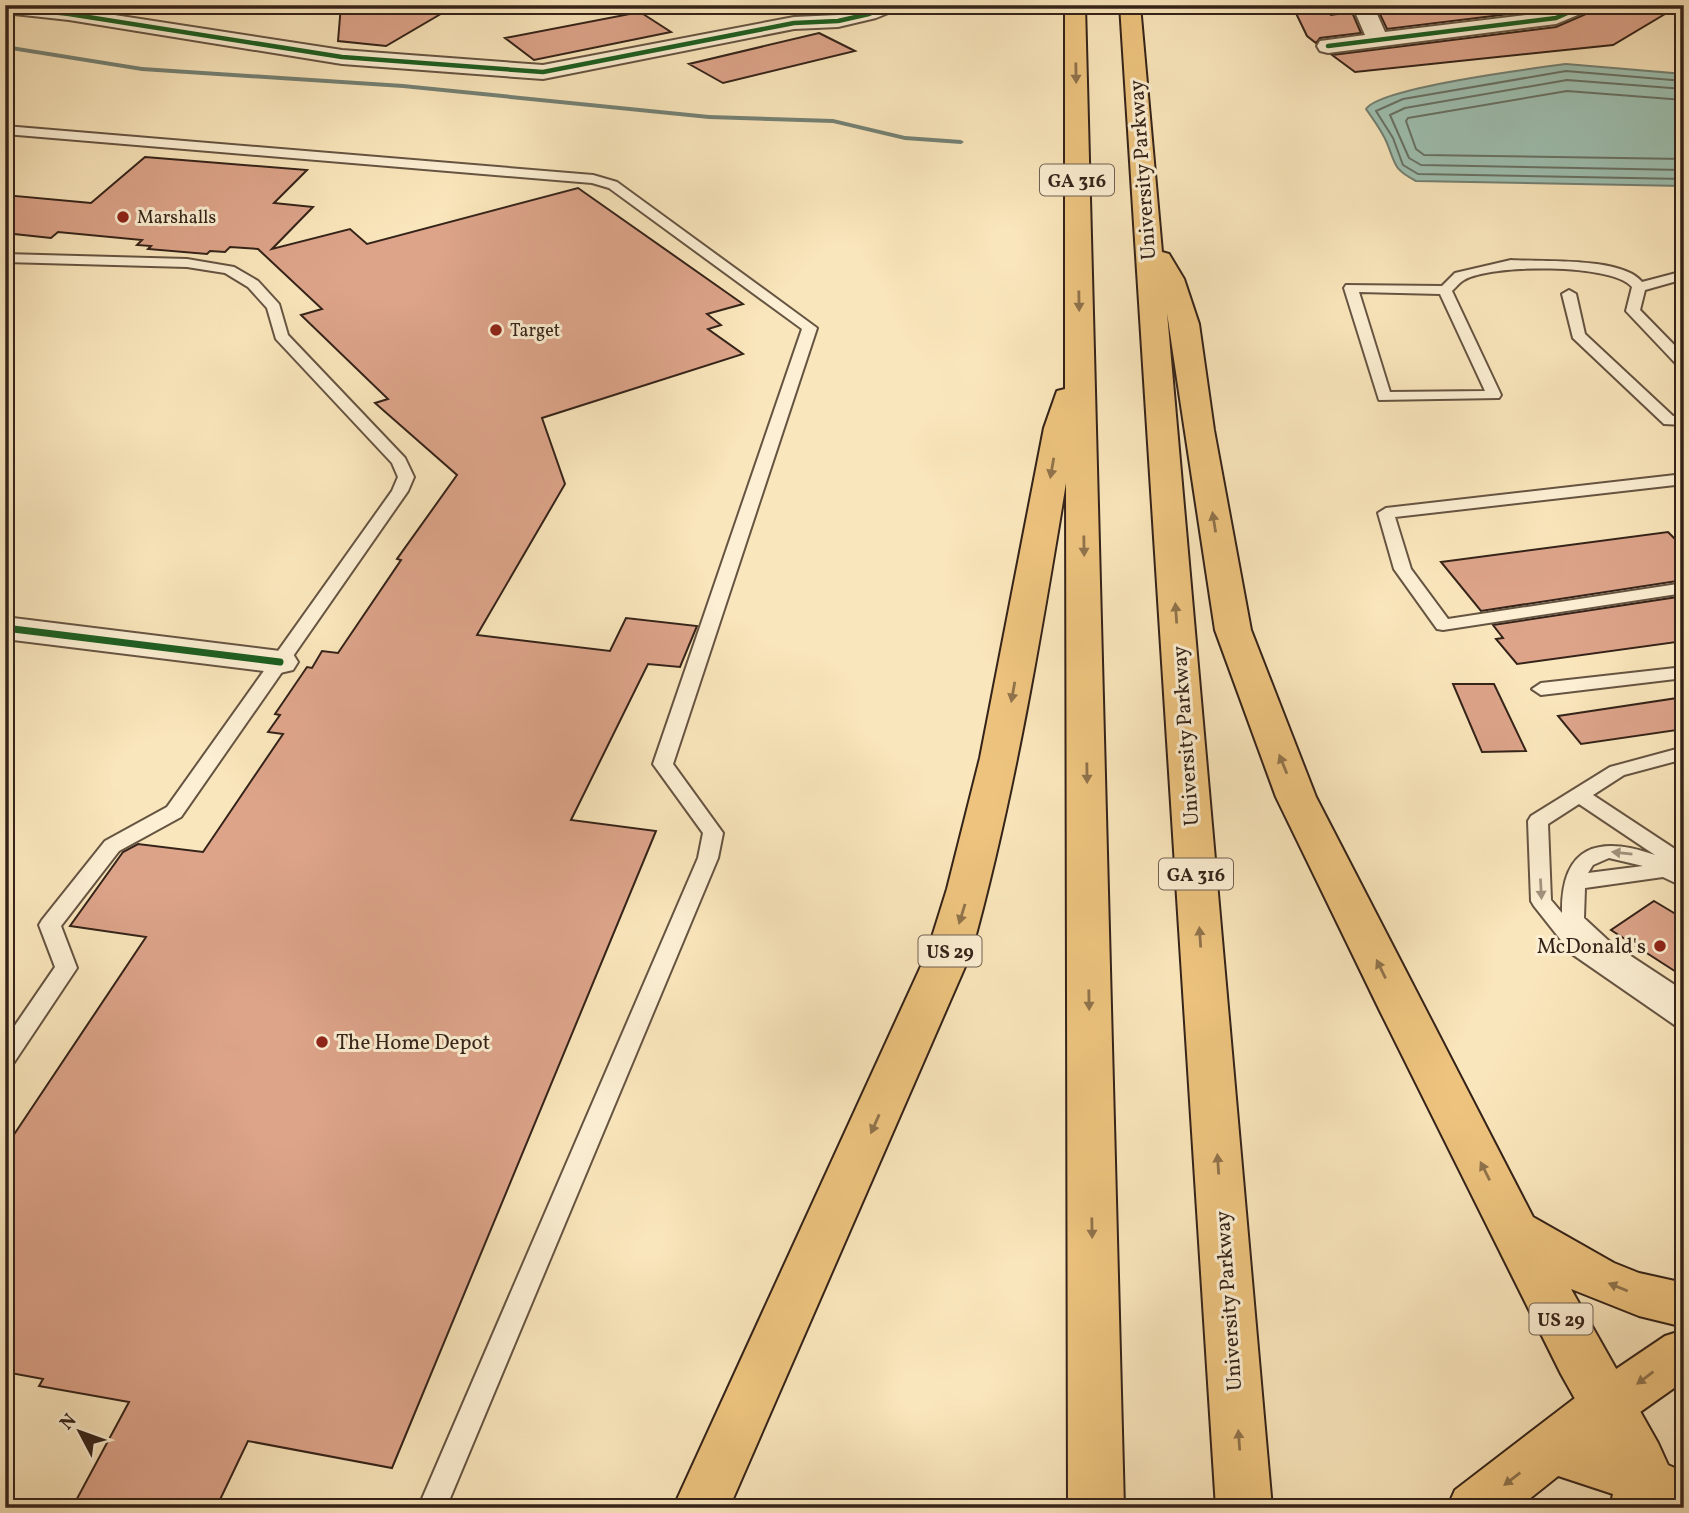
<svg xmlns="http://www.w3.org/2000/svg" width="1689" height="1513" viewBox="0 0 1689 1513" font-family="Vollkorn,serif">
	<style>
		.water { fill: #9ec0b1; stroke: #748174; stroke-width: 2 }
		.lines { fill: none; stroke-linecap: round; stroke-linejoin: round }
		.shore { stroke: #697265; stroke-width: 2 }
		.stream { fill: #748174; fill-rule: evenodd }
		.building { fill: #dda48a; stroke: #342319; stroke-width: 2 }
		.service-casing { stroke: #665442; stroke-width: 4 }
		.minor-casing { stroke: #665442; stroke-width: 4 }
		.primary-casing { stroke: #342319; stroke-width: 4 }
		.motorway-casing { stroke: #342319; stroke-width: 4 }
		.service { fill: #fcefd3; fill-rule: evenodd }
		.minor { fill: #fcefd3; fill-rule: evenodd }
		.primary { fill: #edc37e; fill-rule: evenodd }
		.motorway { fill: #edc37e; fill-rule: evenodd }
		.cycleway-far1-casing { stroke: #fcefd3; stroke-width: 7 }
		.cycleway-casing { stroke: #fcefd3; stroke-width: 11 }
		.cycleway-far1 { stroke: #1b5e20; stroke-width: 4.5 }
		.cycleway { stroke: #1b5e20; stroke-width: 7 }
		.oneway { fill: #90734c }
		.oneway2 { fill: #a2937f }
		.poi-dot { fill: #8f2418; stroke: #fcefd3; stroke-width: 2.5 }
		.labels { text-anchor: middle; stroke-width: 6; stroke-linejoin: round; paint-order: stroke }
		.far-poi-label { font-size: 18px; fill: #342319; stroke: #fcefd3; text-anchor: start }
		.shield { fill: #fcefd3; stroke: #706051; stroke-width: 2 }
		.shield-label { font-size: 19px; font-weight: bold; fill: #342319 }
		.street-label { font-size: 21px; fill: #342319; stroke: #fcefd3 }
		.poi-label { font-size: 21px; fill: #342319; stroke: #fcefd3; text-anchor: end }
	</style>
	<rect width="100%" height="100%" fill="#fae6bc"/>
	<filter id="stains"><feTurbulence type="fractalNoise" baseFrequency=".00286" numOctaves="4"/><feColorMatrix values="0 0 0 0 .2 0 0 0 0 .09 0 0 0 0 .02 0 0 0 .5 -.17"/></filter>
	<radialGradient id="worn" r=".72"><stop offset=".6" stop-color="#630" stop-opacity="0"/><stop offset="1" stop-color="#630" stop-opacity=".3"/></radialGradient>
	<path class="water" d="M1566,64L1684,74V186L1416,181C1393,169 1396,165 1387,143C1382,131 1373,119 1366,109C1379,88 1535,68 1566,64Z"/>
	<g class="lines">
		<path class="shore" d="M1684,81L1566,71L1403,99L1376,111L1393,138L1403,165L1418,174L1684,179
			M1684,89L1567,80L1405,108L1390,115L1409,158L1421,165L1684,170
			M1684,100L1567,91L1408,118L1406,121L1416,149L1424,155L1684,159"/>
		<path class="stream" d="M5,45L142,67L403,84L709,115L833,119L905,136L961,140L964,142L961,144L905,140L833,123L709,119L403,88L142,71L5,49Z"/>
	</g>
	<path class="building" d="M341,5H456L386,46L338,41Z
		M1292,5H1327L1331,15L1352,12L1361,33L1320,38L1316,43L1307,36Z
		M1404,5H1560L1550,9L1387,29L1378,10Z
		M1597,5H1680L1613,45L1355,72L1332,55L1556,27L1593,11Z
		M640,12L671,32L534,60L505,38Z
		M819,33L855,51L723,83L689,64Z
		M145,157L307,170L274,203L313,207L272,249L350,229L367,244L578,188L743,304L707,314L721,325L708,329L743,354L542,418L565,484L477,635L610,651L626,618L697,626L680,667L648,664L571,820L656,831L392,1468L248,1441L216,1508H72L129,1402L39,1386L43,1379L5,1372V1148L146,937L70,926L123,852L138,844L203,852L283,734L268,732L280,715L275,714L307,667L312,668L322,651L338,653L401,560L397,559L457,475L375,403L388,399L301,315L322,309L258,249L230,247L225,252L210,251L207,254L148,249L151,246L137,245L142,240L58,232L51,238L5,233V195L91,203Z
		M1668,532L1684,548V580L1481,611L1441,562Z
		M1684,596V641L1517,664L1496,639L1503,638L1493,625Z
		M1453,684H1494L1526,751L1482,752Z
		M1684,697V729L1581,744L1558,716Z
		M1654,901L1684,919V977L1611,930Z"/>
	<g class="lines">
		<defs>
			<path id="service" d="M5,126L593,175L617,182L817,328L673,764L723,833L718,858L446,1508H418L698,858L703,833L653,764L802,329L609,188L592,183L5,134Z
				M5,254L187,259L234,267L258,281L279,304L288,335L405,458L414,477L408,491L181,817L119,851L61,926L77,968L13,1064L5,1066V1040L55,967L39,925L42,920L105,841L167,807L392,491L398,477L392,463L276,339L267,308L248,287L225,273L187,267L5,262Z
				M1511,260C1542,262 1623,257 1642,282L1684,271V279L1645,290L1640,310L1684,355V368L1679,367L1626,311L1632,287C1613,263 1490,264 1464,280C1460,282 1456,287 1452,291L1501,395L1499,398L1379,400L1344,288L1346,285L1442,286L1455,273ZM1359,292L1440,294L1485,391L1390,392Z
				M1569,290L1576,294L1585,334L1673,416L1684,415V425L1664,424L1573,338L1562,294Z
				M1684,474V484L1395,517L1411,569L1448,619L1684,583V593L1443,630L1437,629L1394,569L1378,513L1386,508Z
				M1684,667V678L1541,695L1532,689L1541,683Z
				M1684,747V759L1624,775L1593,795L1684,855V887L1663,877L1585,888L1584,918L1611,943L1684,991V1028L1676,1026L1572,954L1534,906L1531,901L1528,821L1531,816L1610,767ZM1579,804L1655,855C1598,835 1561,846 1562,913L1551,900L1548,824ZM1609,858L1643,866L1588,873L1593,865Z"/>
			<path id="minor" d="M5,5L69,8L342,50L543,65L794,17L838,15L872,5H901L898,9L876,18L838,27L794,29L543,79L342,64L69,20L5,13Z
				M1352,5H1373L1385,32L1551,12L1567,5H1595L1592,9L1556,24L1328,53L1320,51L1317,46L1320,41L1365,35Z
				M5,617L280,651L293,654L298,662L293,670L280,673L5,639Z"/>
			<path id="primary" d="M1684,1330V1381L1626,1422L1518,1508H1447L1455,1490L1588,1388L1665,1336Z"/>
			<path id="motorway" d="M1065,5H1085L1124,1508H1068L1066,483C1040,641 1014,798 971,953L729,1508H673L927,953L947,889L980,758L1044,428L1057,391L1065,389Z
				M1120,5H1140L1162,252L1169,254L1184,279L1199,324L1214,430L1251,630L1316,797L1533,1217L1614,1263L1639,1273L1684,1283V1327L1639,1316L1571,1289L1658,1443L1668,1465L1684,1472V1508H1610L1613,1494L1531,1467L1523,1450L1531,1433L1550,1425L1597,1438L1561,1374L1380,1011L1276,797L1215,630L1167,313L1272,1508H1216Z"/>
		</defs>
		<use href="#service" class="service-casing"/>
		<use href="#minor" class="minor-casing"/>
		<use href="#primary" class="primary-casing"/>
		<use href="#motorway" class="motorway-casing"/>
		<use href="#service" class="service"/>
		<use href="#minor" class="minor"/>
		<use href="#primary" class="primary"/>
		<use href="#motorway" class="motorway"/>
		<defs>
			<path id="cycleway-far1" d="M5,7L69,14L342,57L543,72L794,23L838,21L869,14L891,5
				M1328,46L1556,18L1585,5"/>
			<path id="cycleway" d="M5,628L280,662"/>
		</defs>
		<use href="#cycleway-far1" class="cycleway-far1-casing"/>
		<use href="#cycleway" class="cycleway-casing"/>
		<use href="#cycleway-far1" class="cycleway-far1"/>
		<use href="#cycleway" class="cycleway"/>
	</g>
	<defs><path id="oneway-solid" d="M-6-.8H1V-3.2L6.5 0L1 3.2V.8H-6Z" transform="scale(1.75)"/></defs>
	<g class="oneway">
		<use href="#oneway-solid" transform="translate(1076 73) rotate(89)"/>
		<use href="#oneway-solid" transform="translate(1079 301) rotate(89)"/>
		<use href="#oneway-solid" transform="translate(1052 468) rotate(100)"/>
		<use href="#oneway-solid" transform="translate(1214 522) rotate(-99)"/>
		<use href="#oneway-solid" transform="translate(1084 546) rotate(89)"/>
		<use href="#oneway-solid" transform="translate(1176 613) rotate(-94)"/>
		<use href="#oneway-solid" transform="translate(1013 692) rotate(100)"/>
		<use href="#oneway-solid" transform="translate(1283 764) rotate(-112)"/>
		<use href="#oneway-solid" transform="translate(1087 773) rotate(89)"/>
		<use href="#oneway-solid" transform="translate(962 914) rotate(107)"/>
		<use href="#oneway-solid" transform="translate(1200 937) rotate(-94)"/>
		<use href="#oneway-solid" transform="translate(1381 969) rotate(-116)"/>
		<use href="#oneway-solid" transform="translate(1089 1000) rotate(89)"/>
		<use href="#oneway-solid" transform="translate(875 1124) rotate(114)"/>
		<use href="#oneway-solid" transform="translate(1218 1164) rotate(-94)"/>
		<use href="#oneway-solid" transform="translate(1485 1171) rotate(-117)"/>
		<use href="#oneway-solid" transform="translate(1092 1228) rotate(89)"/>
		<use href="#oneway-solid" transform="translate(1618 1287) rotate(-158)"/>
		<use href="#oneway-solid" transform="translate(1645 1378) rotate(143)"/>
		<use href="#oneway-solid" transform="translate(1239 1440) rotate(-94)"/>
		<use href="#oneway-solid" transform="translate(1512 1479) rotate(142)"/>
	</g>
	<g class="oneway2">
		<use href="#oneway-solid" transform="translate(1622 853) rotate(-174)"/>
		<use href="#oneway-solid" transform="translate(1541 889) rotate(87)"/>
	</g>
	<g class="poi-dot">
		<circle cx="123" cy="217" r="7"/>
		<circle cx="496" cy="330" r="7"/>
		<circle cx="1660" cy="946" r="7"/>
		<circle cx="322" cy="1042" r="7"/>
	</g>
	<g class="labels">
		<g class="far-poi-label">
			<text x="137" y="223">Marshalls</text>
			<text x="510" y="336">Target</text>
		</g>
		<g class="shield">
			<rect x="1040" y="164.5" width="74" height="31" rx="5"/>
			<rect x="1159" y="858.5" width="74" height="31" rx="5"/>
			<rect x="918.5" y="935.5" width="63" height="31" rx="5"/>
			<rect x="1529.5" y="1303.5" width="63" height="31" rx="5"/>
		</g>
		<g class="shield-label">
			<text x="1077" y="187">GA 316</text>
			<text x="1196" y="881">GA 316</text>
			<text x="950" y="958">US 29</text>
			<text x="1561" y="1326">US 29</text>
		</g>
		<g class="street-label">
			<text transform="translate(1142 170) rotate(-94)" y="7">University Parkway</text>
			<text transform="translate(1185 736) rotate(-94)" y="7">University Parkway</text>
			<text transform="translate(1228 1301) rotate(-94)" y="7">University Parkway</text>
		</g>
		<g class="poi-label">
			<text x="1646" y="953">McDonald's</text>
			<text x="336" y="1049" text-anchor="start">The Home Depot</text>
		</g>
	</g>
	<rect width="1689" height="1513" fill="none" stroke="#fae6bc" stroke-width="28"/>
	<rect x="7" y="7" width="1675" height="1499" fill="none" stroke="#342319" stroke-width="3.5"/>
	<rect x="14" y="14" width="1661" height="1485" fill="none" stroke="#342319" stroke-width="2"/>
	<g transform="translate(80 1432) rotate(311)" stroke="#fcefd3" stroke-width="5" paint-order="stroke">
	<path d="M0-5L12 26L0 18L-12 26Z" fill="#342319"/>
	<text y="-10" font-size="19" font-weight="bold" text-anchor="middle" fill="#342319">N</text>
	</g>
	<rect width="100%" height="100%" filter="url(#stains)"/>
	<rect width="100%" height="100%" fill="url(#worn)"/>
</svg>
